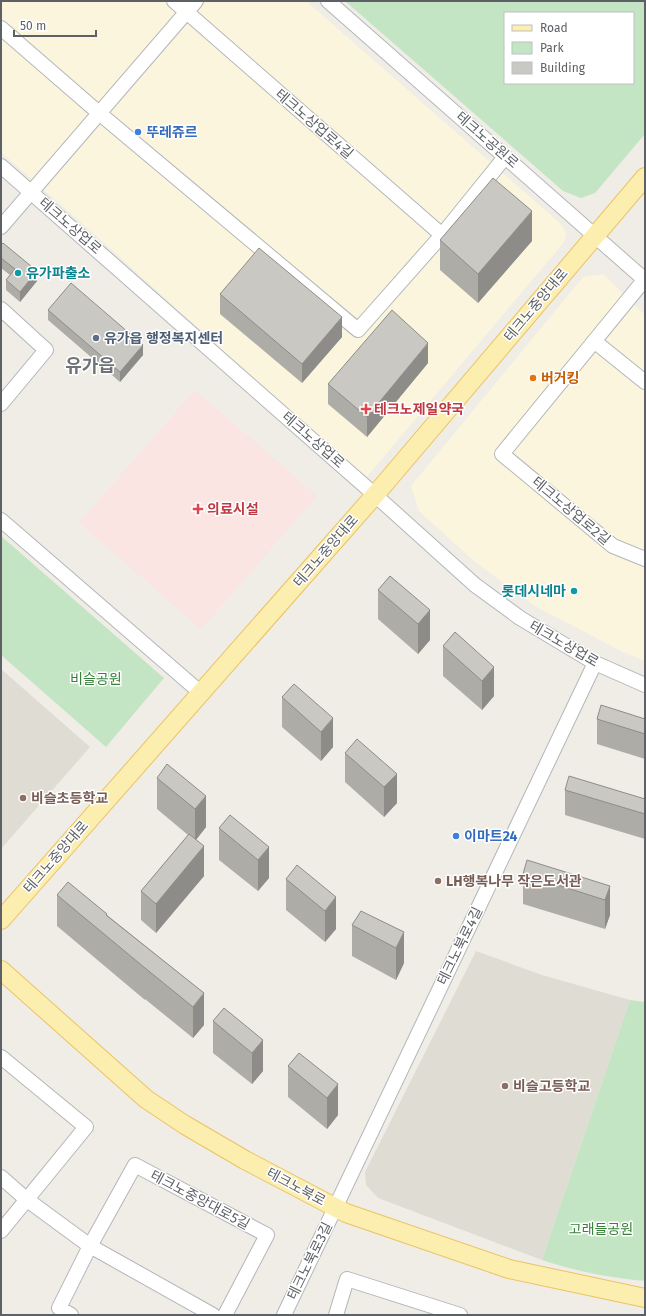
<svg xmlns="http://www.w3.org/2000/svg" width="646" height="1316" font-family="'Fira Sans','Noto Sans KR',sans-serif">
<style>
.commercial{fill:#fcf5dd}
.education{fill:#dfdcd4}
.medical{fill:#fae5e3}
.green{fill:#c4e5c4;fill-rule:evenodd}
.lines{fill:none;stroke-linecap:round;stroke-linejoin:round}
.minor-casing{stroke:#b3b6ba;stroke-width:16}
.major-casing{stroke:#ebc363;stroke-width:20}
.minor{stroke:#fff;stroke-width:14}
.major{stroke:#fbeeaf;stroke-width:18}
.wall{fill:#aeaca7}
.shaded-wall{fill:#8d8c88}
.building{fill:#cac8c2;stroke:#8d8c88}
.shop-dot{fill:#3f7fe0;stroke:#fff;stroke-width:1.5}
.culture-dot{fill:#0f9aa8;stroke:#fff;stroke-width:1.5}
.service-dot{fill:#5c6f8a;stroke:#fff;stroke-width:1.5}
.food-dot{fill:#e8710a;stroke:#fff;stroke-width:1.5}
.health-dot{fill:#e0444e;stroke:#fff;stroke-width:1.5}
.education-dot{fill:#8d6e63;stroke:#fff;stroke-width:1.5}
.labels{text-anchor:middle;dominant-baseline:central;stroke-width:3;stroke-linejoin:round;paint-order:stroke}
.street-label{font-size:14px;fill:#5d6165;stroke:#fff}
.shop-label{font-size:14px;font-weight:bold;fill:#366cbe;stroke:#fff;text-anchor:start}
.culture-label{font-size:14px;font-weight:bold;fill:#0d838f;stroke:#fff;text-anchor:start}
.service-label{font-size:14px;font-weight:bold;fill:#4e5e75;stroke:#fff;text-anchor:start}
.food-label{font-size:14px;font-weight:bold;fill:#c56008;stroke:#fff;text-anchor:start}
.health-label{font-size:14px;font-weight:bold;fill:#be3a42;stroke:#fff;text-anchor:start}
.park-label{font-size:14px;fill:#39813b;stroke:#fff}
.education-label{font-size:14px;font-weight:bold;fill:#785e54;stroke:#fff;text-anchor:start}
.district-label{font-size:18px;font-weight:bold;fill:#6e7377;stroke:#fff}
</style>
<rect width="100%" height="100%" fill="#efede6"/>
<path class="commercial" d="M1 1H306L562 225 566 233 564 242 365 479 102 241 1 152Z
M603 274 645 315V661L623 652 535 606 474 561 419 511 411 486 583 277Z"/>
<path class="education" d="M1 669 90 747 1 849Z
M476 951 542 975 630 1000 542 1260 378 1198 366 1185 365 1172Z"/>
<path class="medical" d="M195 390 317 496 201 629 79 523Z"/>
<path class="green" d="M345 1H645V134L595 193 581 198 563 191ZM505 13H633V83H505Z
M1 536 164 678 106 747 1 655Z
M630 1000 645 1002V1281C610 1278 575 1271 542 1260Z"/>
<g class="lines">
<defs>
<path id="minor" d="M174 1 442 235
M328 1 645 280
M1 28 99 113 358 330 442 235 505 157
M1 166 375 495 475 585 520 618 595 663 645 685
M1 227 196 1
M645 279 502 454 613 546 645 559
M1 309 46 350 1 404
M594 341 645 382
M1 520 201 693
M1 1057 86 1127 1 1231
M1 1177 26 1199 90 1246 213 1315
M71 1315 59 1308 90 1246 135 1165 267 1235 225 1315
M284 1315 595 663
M336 1315 347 1279 460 1315"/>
<path id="major" d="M1 920 375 495 645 177
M1 970 146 1099 185 1125 245 1160 346 1213 509 1269 645 1298"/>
</defs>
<use href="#minor" class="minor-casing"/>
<use href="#major" class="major-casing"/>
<use href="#minor" class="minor"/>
<use href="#major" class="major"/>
</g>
<path class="wall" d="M440 240 532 241 478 303 440 270Z
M1 245 37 281 20 302 6 290V280L10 275 1 268Z
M220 294 342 337 302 383 220 314Z
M48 310 143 355 120 382 48 320Z
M428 363 367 437 328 404V384Z
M390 576 430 640 418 654 378 619V590Z
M455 632 494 696 482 710 443 676V646Z
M294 684 333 747 321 761 282 727V697Z
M597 719H645V759L597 744Z
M357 739 397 803 384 817 345 782V753Z
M157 778 206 796V827L196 840 204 876 156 933 141 920V891L188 835 157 809Z
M565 790 645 799V839L565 815Z
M219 828 269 847V878L258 891 219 860Z
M523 874 610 886V915L605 929 523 904Z
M286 879 336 897V929L325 942 286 910Z
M57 895 107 915 204 993V1025L193 1038 145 999V1000L57 926Z
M352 925 404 932V963L396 980 352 956Z
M224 1008 263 1071 252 1084 213 1053V1021Z
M299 1053 338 1115 327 1129 288 1097V1066Z"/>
<path class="shaded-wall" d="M532 211V241L478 303V274Z
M37 271V281L20 302V292Z
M342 317V337L302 383V364Z
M428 343V363L367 437V417Z
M143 345V355L120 382V372Z
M430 610V640L418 654V624Z
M494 667V696L482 710V681Z
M333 718V747L321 761V732Z
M397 774V803L384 817V787Z
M206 796V827L195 841V809Z
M204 846V876L156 933V904Z
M269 847V878L258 891V860Z
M610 886V915L605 929V900Z
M336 897V929L325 942V911Z
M404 932V963L396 980V948Z
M204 993V1025L193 1038V1007Z
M263 1040V1071L252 1084V1053Z
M338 1084V1115L327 1129V1098Z"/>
<path class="building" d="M493 178 532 211 478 274 440 240Z
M3 243 37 271 20 292 6 280 15 269 1 258V245Z
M259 248 342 317 302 364 220 294Z
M71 283 143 345 120 372 48 310Z
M392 310 428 343 367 417 328 384Z
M390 576 430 610 418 624 378 590Z
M455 632 494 667 482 681 443 646Z
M294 684 333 718 321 732 282 697Z
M601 705 645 719V734L597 719Z
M357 739 397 774 384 787 345 753Z
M167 764 206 796 195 809 157 778Z
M569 776 645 799V814L565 790Z
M230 815 269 847 258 860 219 828Z
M189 834 204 846 156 904 141 891Z
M527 860 610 886 605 900 523 874Z
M297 865 336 897 325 911 286 879Z
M68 882 107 914 106 915 204 993 193 1007 145 968 57 895Z
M361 911 404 932 396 948 352 925Z
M224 1008 263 1040 252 1053 213 1021Z
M299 1053 338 1084 327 1098 288 1066Z"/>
<g class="shop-dot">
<circle cx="138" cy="132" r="4"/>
<circle cx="456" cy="836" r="4"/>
</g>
<g class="culture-dot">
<circle cx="18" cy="273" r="4"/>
<circle cx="574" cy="591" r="4"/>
</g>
<circle class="service-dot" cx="96" cy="338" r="4"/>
<circle class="food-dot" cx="533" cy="378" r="4"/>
<g class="health-dot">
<path d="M364 403h4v4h4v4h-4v4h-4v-4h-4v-4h4z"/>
<path d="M196 503h4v4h4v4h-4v4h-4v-4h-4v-4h4z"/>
</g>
<g class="education-dot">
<circle cx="23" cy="798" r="4"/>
<circle cx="438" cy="881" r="4"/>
<circle cx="505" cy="1086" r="4"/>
</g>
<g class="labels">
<g class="street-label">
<text transform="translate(314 124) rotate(41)">테크노상업로4길</text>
<text transform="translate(487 140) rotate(41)">테크노공원로</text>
<text transform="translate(70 226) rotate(41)">테크노상업로</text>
<text transform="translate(536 305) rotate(-50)">테크노중앙대로</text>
<text transform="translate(313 440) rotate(41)">테크노상업로</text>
<text transform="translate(571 511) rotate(40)">테크노상업로2길</text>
<text transform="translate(326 551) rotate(-49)">테크노중앙대로</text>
<text transform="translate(564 644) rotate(30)">테크노상업로</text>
<text transform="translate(56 857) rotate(-49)">테크노중앙대로</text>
<text transform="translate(460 946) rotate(-64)">테크노북로4길</text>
<text transform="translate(296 1187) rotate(28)">테크노북로</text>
<text transform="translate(200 1200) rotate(28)">테크노중앙대로5길</text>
<text transform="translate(310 1261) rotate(-64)">테크노북로3길</text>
</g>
<g class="shop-label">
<text x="146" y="132">뚜레쥬르</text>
<text x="464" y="836">이마트24</text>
</g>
<g class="culture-label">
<text x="26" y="273">유가파출소</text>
<text x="566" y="591" text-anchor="end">롯데시네마</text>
</g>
<g class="service-label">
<text x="104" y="338">유가읍 행정복지센터</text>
</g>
<g class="food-label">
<text x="541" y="378">버거킹</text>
</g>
<g class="health-label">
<text x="374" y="409">테크노제일약국</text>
<text x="207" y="509">의료시설</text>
</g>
<g class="park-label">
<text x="96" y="679">비슬공원</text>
<text x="601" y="1229">고래들공원</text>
</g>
<g class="education-label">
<text x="31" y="798">비슬초등학교</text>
<text x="446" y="881">LH행복나무 작은도서관</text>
<text x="513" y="1086">비슬고등학교</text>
</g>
<g class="district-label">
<text x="90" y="366">유가읍</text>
</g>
</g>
<rect width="646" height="1316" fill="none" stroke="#5d6165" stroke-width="4"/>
<rect x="504" y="12" width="130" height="72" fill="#ffffff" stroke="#bec0c1"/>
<rect x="512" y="25" width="20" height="6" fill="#fbeeaf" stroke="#bec0c1"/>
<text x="540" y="32" font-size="12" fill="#5d6165">Road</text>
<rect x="512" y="42" width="20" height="12" fill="#c4e5c4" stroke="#bec0c1"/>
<text x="540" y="52" font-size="12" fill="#5d6165">Park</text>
<rect x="512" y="62" width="20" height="12" fill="#cac8c2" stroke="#bec0c1"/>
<text x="540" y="72" font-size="12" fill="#5d6165">Building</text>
<path d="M14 30v6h82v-6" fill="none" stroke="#5d6165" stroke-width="2"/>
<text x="20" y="30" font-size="12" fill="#5d6165" stroke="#ffffff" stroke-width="3" paint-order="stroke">50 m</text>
</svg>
